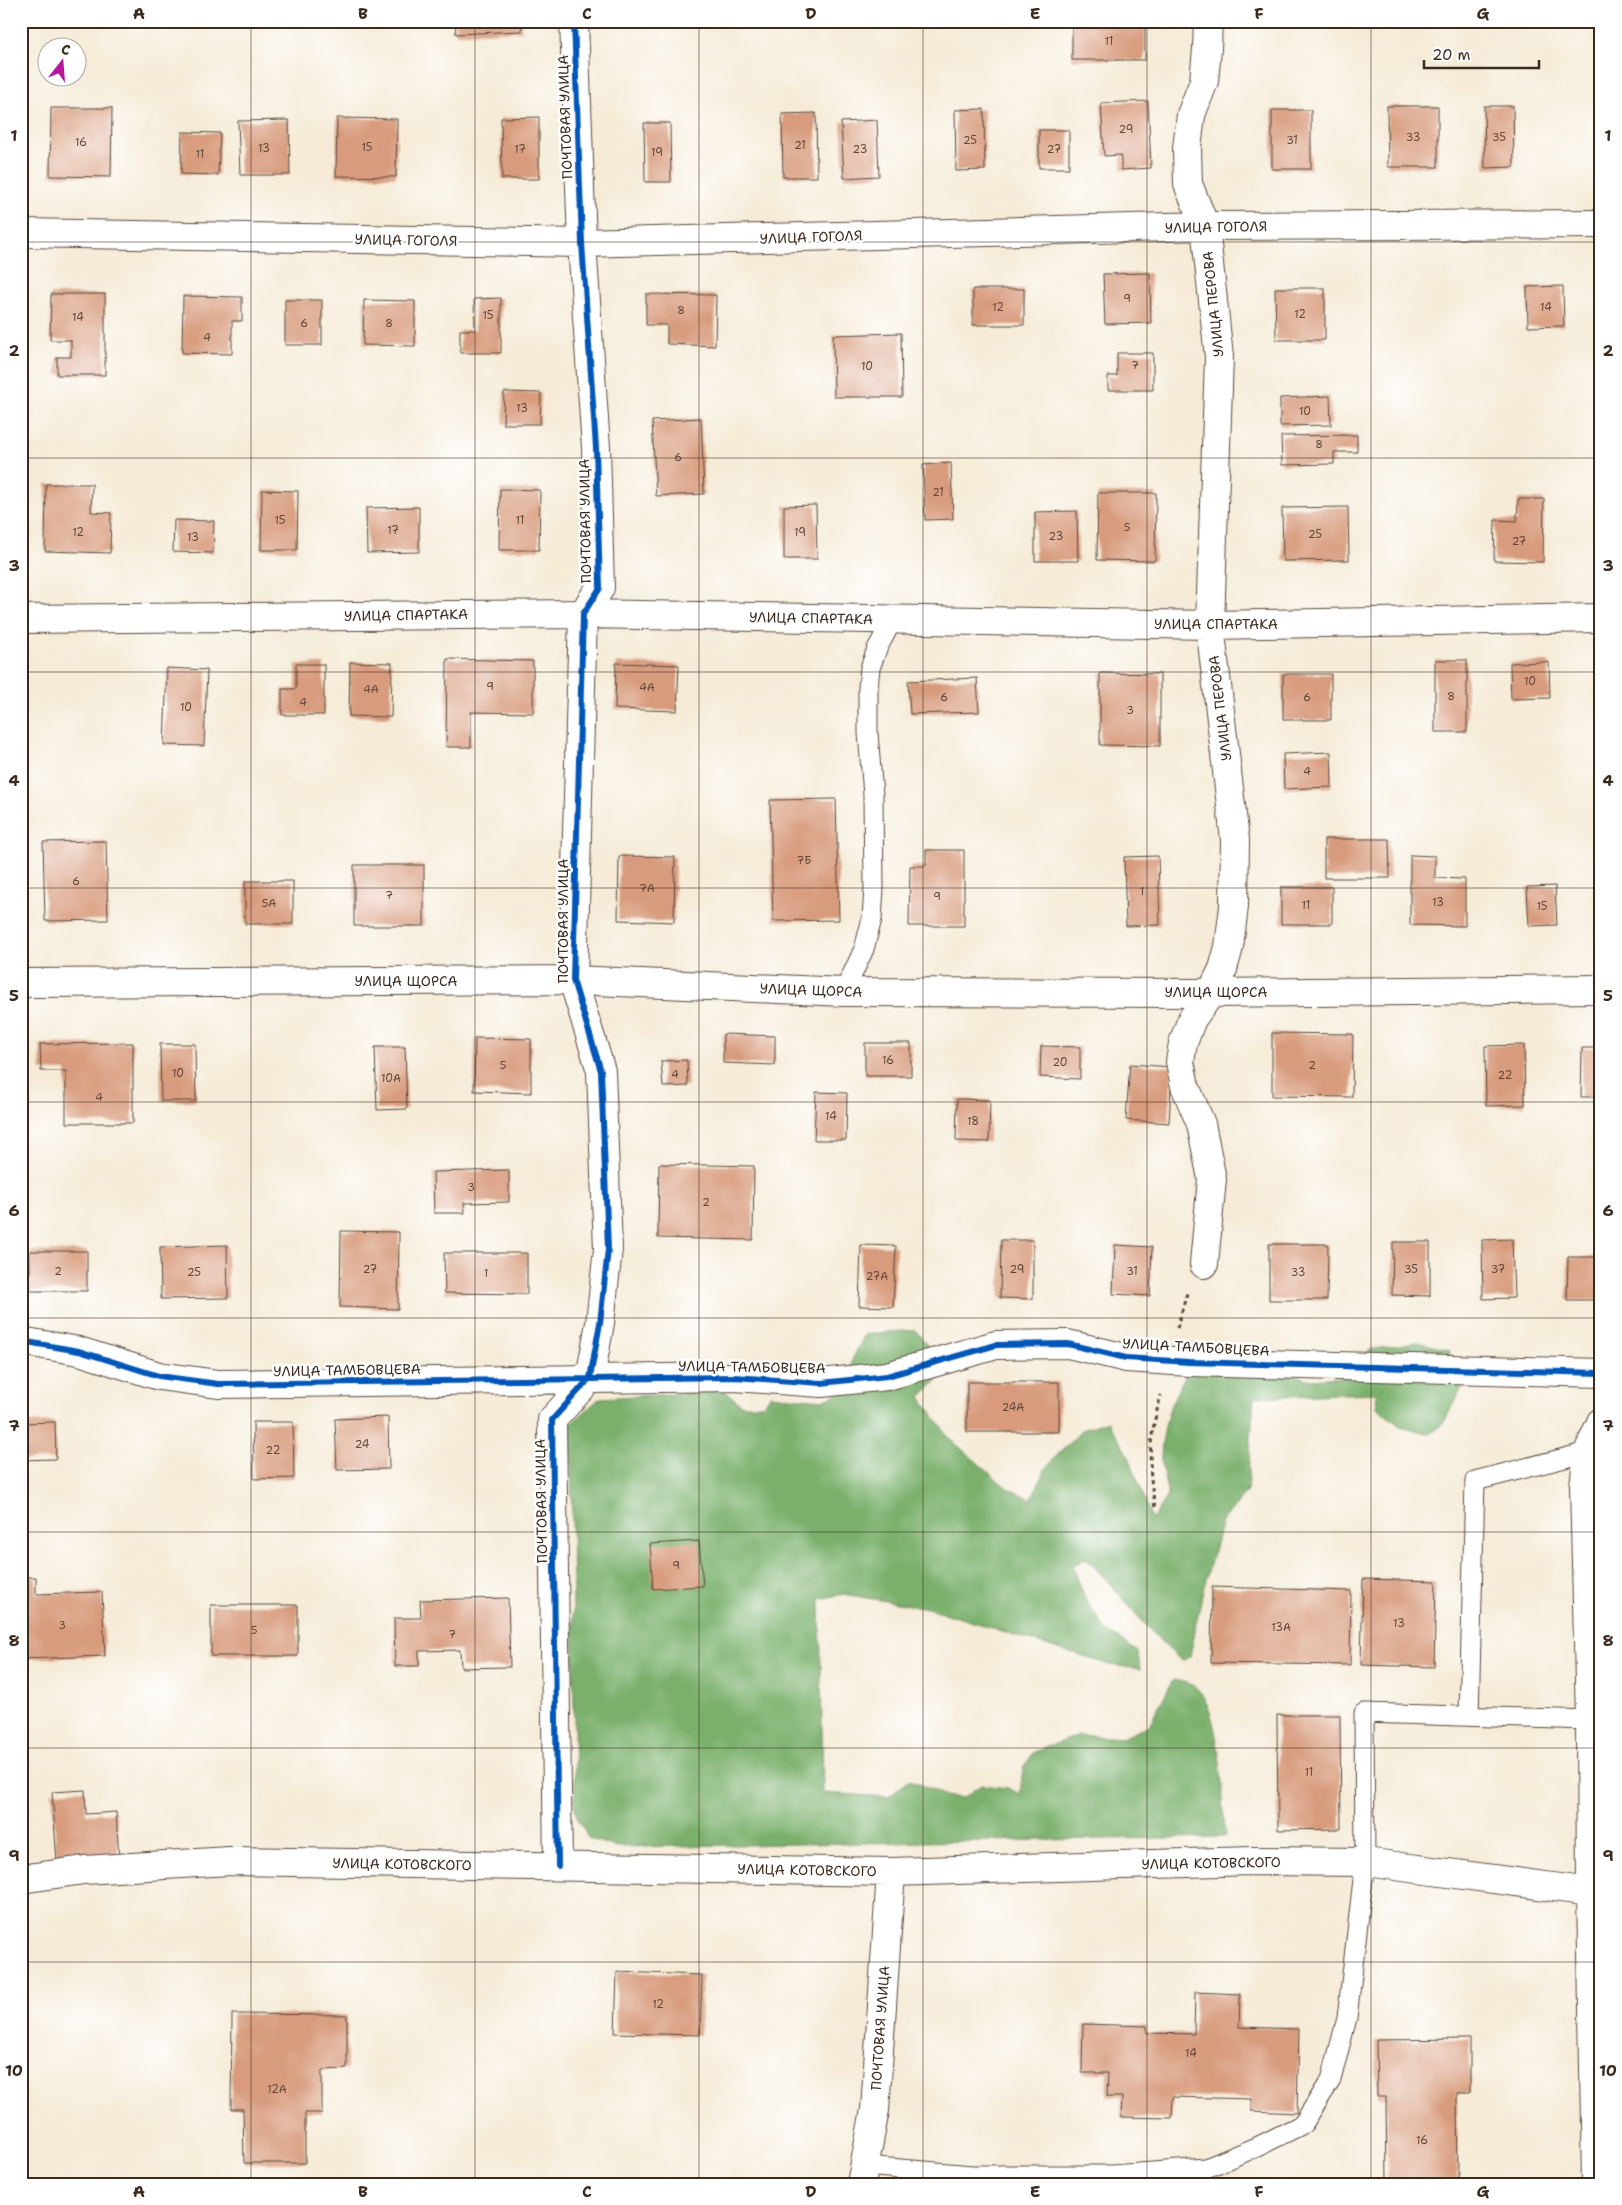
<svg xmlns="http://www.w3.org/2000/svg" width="1622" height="2205" font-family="'Shantell Sans',sans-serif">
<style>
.forest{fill:#7ab06c;stroke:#5a6d45}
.building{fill:#d89b7d}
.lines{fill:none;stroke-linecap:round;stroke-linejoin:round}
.lane-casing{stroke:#57473a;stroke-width:21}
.street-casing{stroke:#57473a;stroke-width:30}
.path{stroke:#57473a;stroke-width:3;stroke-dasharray:4 4;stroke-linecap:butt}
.lane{stroke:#fff;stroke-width:19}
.street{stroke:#fff;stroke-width:28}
.cycleway-casing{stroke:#fff;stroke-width:9}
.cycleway{stroke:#0057b8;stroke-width:6}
.grid{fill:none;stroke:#3b2a1e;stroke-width:1;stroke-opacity:0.55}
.labels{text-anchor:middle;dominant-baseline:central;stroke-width:5;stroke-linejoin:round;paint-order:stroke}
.number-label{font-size:11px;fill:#624636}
.street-label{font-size:14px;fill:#3b2a1e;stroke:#fff}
.neatline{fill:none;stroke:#3b2a1e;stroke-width:2}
.grid-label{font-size:16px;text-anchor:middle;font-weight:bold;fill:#3b2a1e}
</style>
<rect width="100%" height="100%" fill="#fff"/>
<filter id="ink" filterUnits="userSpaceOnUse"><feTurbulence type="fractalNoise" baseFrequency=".02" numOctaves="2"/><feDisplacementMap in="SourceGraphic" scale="10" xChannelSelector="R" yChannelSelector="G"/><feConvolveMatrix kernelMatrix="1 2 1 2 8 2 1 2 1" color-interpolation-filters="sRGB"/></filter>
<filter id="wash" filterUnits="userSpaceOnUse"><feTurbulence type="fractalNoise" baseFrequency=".0096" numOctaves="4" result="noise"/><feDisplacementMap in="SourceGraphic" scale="20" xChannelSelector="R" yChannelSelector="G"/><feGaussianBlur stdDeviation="1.12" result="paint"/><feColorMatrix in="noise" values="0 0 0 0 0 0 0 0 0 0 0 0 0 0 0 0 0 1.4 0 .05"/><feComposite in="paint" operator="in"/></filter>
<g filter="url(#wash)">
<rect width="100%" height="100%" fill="#f5ebd7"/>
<path class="forest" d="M915 1330 947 1370 921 1397 949 1438 1007 1488 1031 1499 1047 1466 1082 1430 1108 1421 1130 1459 1152 1520 1168 1496C1166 1483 1161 1469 1161 1457 1162 1425 1173 1391 1193 1366L1288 1372 1307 1379 1346 1377 1363 1371 1369 1350 1417 1342 1449 1350 1462 1388 1443 1424 1431 1434 1400 1426 1377 1408 1376 1393 1254 1397 1247 1491 1222 1522 1203 1590 1190 1656 1182 1661C1146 1631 1119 1591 1086 1558L1073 1567 1084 1596 1105 1630 1138 1652 1140 1669 1110 1665 928 1608 843 1594 820 1599 823 1793 888 1797 910 1780 946 1796 963 1798 981 1785 1008 1788 1020 1794 1023 1768 1034 1752 1079 1735 1123 1738 1149 1725 1173 1680C1179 1681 1187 1682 1192 1685 1222 1700 1223 1806 1225 1837L614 1847 588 1838 575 1812 571 1424 600 1398 725 1391 742 1405H763L770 1395 823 1400 845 1390 853 1358 865 1334Z"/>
<g id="blocks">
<path class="building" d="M455 21H521L522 31 456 34Z
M1072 21H1145V60H1072Z
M1148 101 1151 168 1121 170V155L1104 156 1101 103Z
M1387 106H1438V167H1388Z
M1484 106H1513L1514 167 1485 168Z
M51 108H112L111 177 50 176Z
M984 109 985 170 956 171 955 110Z
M1272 110H1311V169H1272Z
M816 113 817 177H783L782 114Z
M539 117V179H502L501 118Z
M337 118 397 119 396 177 336 176Z
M289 120 290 175H240L238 121Z
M877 120 879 176 844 178 841 122Z
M644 123H670L671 182H645Z
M1039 130H1069V168H1039Z
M182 132 220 133 218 175 181 174Z
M1150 273 1151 323 1105 324 1103 274Z
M1563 286 1564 326 1528 327 1527 287Z
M1275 288H1325V340H1276Z
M973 289H1024V325H973Z
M51 294H105V375H57V357H71V340H50Z
M646 294 716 295 715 346 667 344V325H646Z
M183 296 242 297V321H232V354L182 353Z
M501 298V353H460V330H475L474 299Z
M285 300H322V345H285Z
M364 300 415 301V346L363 345Z
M901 333 902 397H834L833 335Z
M1117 353H1153V390H1108V376H1117Z
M504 392 541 393 540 424H503Z
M1330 396 1331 425 1280 426V398Z
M701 418 704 494 656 496 652 421Z
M1357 435V452H1334V464L1282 465 1281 436Z
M951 463 953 519 925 520 923 465Z
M46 484H92L91 512 111 513 110 553 45 551Z
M500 489 540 490 539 550H499Z
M262 490 298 491 297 550H261Z
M1098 493H1156L1155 561 1097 560Z
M1518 499H1544L1543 562 1494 561 1495 520 1517 521Z
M816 505 817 559H784V506Z
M419 507V552L367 553 366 508Z
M1348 507 1349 560 1283 561 1282 508Z
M1077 511 1078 561H1035V512Z
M174 520 214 521 213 553 173 552Z
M447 659 533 661V713L471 712V747H446Z
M1435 660H1467V732H1435Z
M350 662 392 663 391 717 349 716Z
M1549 662 1550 698 1511 699 1510 663Z
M616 663 679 665 677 711 615 709Z
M296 664H324V715H282V689H296Z
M167 668 207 670 204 746 164 745Z
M1100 673 1160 674V746L1100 745Z
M1283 674H1331V720H1283Z
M977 678 979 712 910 714 908 681Z
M1331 752 1332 787 1284 789 1283 754Z
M836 799 839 920 773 921 770 800Z
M1324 839H1389L1390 878H1324Z
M106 841 108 920 45 921 43 842Z
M926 850H964V926H909L910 866H926Z
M1410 855 1435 856V878L1465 879V926L1410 925Z
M619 856 675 857 674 922 618 920Z
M1158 856 1160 925 1126 926 1124 857Z
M354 865H424V926H354Z
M245 881H293V924H245Z
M1555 886 1557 925 1529 926 1527 887Z
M1281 887H1332V924H1281Z
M1272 1033 1353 1034 1352 1097 1272 1096Z
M723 1034 775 1036V1065L723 1063Z
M475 1038 531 1039V1093L474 1091Z
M133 1043V1123H66V1071H41L40 1044Z
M865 1043H911V1076H865Z
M160 1044H195L196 1101H161Z
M1524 1045 1525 1105 1486 1106 1485 1046Z
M1041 1046 1080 1047V1079L1040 1077Z
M375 1047H405L407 1109 377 1110Z
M1582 1048H1601V1097H1581Z
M687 1060 688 1086 663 1087 661 1061Z
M1130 1064 1172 1067 1169 1123 1126 1120Z
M816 1092 847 1093 846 1140H814Z
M957 1099 990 1100 989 1142 956 1141Z
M659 1164 754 1166 753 1240 658 1238Z
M509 1170V1202L464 1203 465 1213H434L433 1172Z
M341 1231 399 1232 398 1309 340 1307Z
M1512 1239 1514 1298 1483 1299 1482 1240Z
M1001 1240H1033V1299L1000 1298Z
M1393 1242H1430V1296L1392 1295Z
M1269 1244H1328L1327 1300H1269Z
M227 1245 228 1298 161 1299 160 1247Z
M861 1245 896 1246 893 1307 859 1306Z
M1115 1245 1152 1247 1150 1296 1113 1294Z
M30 1251H87V1291H30Z
M444 1253H527V1294L445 1293Z
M1568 1257H1601V1300H1567Z
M967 1382H1059V1432H967Z
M388 1417 389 1469 337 1470 335 1419Z
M55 1422 56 1459 21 1460V1423Z
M253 1422H293L294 1478 254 1479Z
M699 1541 703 1586 653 1589 650 1544Z
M21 1577H36V1594L102 1592 105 1656 21 1659Z
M1363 1579 1436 1581 1434 1667 1361 1665Z
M1212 1587 1351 1591 1350 1665 1211 1663Z
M508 1598 510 1667 461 1668 460 1650 419 1651V1666H395L394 1618H421L420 1600Z
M211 1605H298V1656H211Z
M1277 1715H1340L1341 1829 1278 1830Z
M85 1790 86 1814 116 1812 119 1858 57 1862 52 1792Z
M617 1972 702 1975 700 2035 615 2033Z
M1195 1992 1240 1994 1239 2027 1299 2029 1297 2113 1251 2111V2099L1173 2097 1172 2118 1121 2117 1122 2097H1107L1108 2073H1082L1083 2024 1147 2026V2033L1194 2034Z
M232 2014 347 2015V2069L322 2070V2113H305V2163H244L243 2109H231Z
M1470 2039V2093H1457L1458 2184H1387L1386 2097H1377L1376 2040Z"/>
</g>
</g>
<g filter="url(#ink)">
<use href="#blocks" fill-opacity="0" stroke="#57473a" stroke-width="1"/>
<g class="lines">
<defs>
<path id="lane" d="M844 992 864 949 872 919 874 888 873 795 868 733V688L870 668 877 649 893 619
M1469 1716 1475 1481 1588 1452
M865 2166 972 2175H1112L1206 2168 1257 2147 1303 2124 1331 2080 1347 2018 1365 1862 1364 1713 1590 1720"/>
<path id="street" d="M21 233 582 243 1205 226 1601 224
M21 619 583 614 1210 625 1601 618
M21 983 573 980 844 992 1211 993 1601 989
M1204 1264 1212 1179 1201 1124 1185 1086 1180 1062 1183 1043 1192 1019 1211 993 1223 969 1229 947 1234 906 1235 840 1210 625 1219 357 1205 226 1188 184 1187 148 1191 115 1204 81 1207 49 1208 21
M21 1341 79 1351 159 1376 218 1384 734 1377 821 1383 887 1376 996 1345 1068 1344 1126 1358 1189 1362 1601 1373
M558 1866 552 1420 590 1378 600 1323 608 1249 601 1071 573 980 583 614 600 588 596 448 582 243 574 21
M21 1879 84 1870 229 1861 891 1872 1252 1861 1365 1862 1591 1892
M861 2184 875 2110 891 1872
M1596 2184 1591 1892 1590 1720 1584 1486 1588 1452 1601 1422"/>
</defs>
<use href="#lane" class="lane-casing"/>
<use href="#street" class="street-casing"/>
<path class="path" d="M1177 1328 1187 1293
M1155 1507C1147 1462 1149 1439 1161 1395"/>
<use href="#lane" class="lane"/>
<use href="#street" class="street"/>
<defs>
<path id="cycleway" d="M21 1341 79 1351 159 1376 218 1384 734 1377 821 1383 887 1376 996 1345 1068 1344 1126 1358 1189 1362 1601 1373
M558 1866 552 1420 590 1378 600 1323 608 1249 601 1071 573 980 583 614 600 588 596 448 582 243 574 21"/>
</defs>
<use href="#cycleway" class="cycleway-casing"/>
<use href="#cycleway" class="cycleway"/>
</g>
</g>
<path class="grid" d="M251 21V2184M475 21V2184M699 21V2184M923 21V2184M1147 21V2184M1371 21V2184M21 242H1601M21 458H1601M21 672H1601M21 888H1601M21 1102H1601M21 1318H1601M21 1532H1601M21 1748H1601M21 1962H1601"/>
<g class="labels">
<g class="number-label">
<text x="1109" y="41">11</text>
<text x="1126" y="129">29</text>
<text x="1413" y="137">33</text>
<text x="1499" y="137">35</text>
<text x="970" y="140">25</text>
<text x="1292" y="140">31</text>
<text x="81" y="142">16</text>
<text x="800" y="145">21</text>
<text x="367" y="147">15</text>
<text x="264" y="148">13</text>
<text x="520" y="149">17</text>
<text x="860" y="149">23</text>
<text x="1054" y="149">27</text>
<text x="657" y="152">19</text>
<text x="200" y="154">11</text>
<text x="1127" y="298">9</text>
<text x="998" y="307">12</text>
<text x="1546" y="307">14</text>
<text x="681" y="310">8</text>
<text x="1300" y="314">12</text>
<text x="488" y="315">15</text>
<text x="78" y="317">14</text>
<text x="304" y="323">6</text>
<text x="389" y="323">8</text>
<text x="207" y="337">4</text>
<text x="1135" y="365">7</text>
<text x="867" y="366">10</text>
<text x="522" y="408">13</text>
<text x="1305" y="411">10</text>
<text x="1319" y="444">8</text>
<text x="678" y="457">6</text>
<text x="938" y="492">21</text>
<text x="280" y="520">15</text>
<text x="520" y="520">11</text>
<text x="1127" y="527">5</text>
<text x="393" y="530">17</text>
<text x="78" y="532">12</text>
<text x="800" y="532">19</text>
<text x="1315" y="534">25</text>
<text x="1056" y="536">23</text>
<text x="193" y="537">13</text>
<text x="1519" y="541">27</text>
<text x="1530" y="681">10</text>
<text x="490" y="686">9</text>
<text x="647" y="687">4А</text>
<text x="371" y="689">4А</text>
<text x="1451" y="696">8</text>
<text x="944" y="697">6</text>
<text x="1307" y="697">6</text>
<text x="303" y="702">4</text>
<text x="186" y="707">10</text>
<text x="1130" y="710">3</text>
<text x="1307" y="771">4</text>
<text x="804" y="860">7Б</text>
<text x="76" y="881">6</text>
<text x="647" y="888">7А</text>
<text x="1142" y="891">1</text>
<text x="389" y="895">7</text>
<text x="937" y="896">9</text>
<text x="1438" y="902">13</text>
<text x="269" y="903">5А</text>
<text x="1306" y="905">11</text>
<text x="1542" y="906">15</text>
<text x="888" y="1060">16</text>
<text x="1060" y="1062">20</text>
<text x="503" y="1065">5</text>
<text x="1312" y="1065">2</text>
<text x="178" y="1073">10</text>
<text x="675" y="1074">4</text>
<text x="1505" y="1075">22</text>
<text x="391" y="1078">10А</text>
<text x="99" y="1097">4</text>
<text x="831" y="1116">14</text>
<text x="973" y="1121">18</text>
<text x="471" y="1187">3</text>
<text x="706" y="1202">2</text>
<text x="370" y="1269">27</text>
<text x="1017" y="1269">29</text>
<text x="1411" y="1269">35</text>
<text x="1498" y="1269">37</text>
<text x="58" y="1271">2</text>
<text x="1132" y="1271">31</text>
<text x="194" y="1272">25</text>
<text x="1298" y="1272">33</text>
<text x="486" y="1273">1</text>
<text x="877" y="1276">27А</text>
<text x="1013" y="1407">24А</text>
<text x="362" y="1444">24</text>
<text x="273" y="1450">22</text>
<text x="676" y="1565">9</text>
<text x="1399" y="1623">13</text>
<text x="62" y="1625">3</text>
<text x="1281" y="1627">13А</text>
<text x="254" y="1630">5</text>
<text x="452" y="1634">7</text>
<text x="1309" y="1772">11</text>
<text x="658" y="2004">12</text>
<text x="1191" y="2053">14</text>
<text x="277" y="2089">12А</text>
<text x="1422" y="2140">16</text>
</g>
<g class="street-label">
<text transform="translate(565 117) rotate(-92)">ПОЧТОВАЯ УЛИЦА</text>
<text transform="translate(1216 227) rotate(-1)">УЛИЦА ГОГОЛЯ</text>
<text transform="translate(811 237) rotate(-2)">УЛИЦА ГОГОЛЯ</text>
<text transform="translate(406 240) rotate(1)">УЛИЦА ГОГОЛЯ</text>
<text transform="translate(1213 304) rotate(-96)">УЛИЦА ПЕРОВА</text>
<text transform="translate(585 521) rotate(-91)">ПОЧТОВАЯ УЛИЦА</text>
<text transform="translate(406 615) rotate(-1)">УЛИЦА СПАРТАКА</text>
<text transform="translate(811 618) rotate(1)">УЛИЦА СПАРТАКА</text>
<text x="1216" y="624">УЛИЦА СПАРТАКА</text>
<text transform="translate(1220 708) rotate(-97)">УЛИЦА ПЕРОВА</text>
<text transform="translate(563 921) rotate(-90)">ПОЧТОВАЯ УЛИЦА</text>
<text x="406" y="981">УЛИЦА ЩОРСА</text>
<text transform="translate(811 990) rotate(2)">УЛИЦА ЩОРСА</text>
<text x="1216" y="992">УЛИЦА ЩОРСА</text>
<text transform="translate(1196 1347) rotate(3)">УЛИЦА ТАМБОВЦЕВА</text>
<text transform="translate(752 1367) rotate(1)">УЛИЦА ТАМБОВЦЕВА</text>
<text transform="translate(347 1370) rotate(-1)">УЛИЦА ТАМБОВЦЕВА</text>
<text transform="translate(541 1501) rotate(-91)">ПОЧТОВАЯ УЛИЦА</text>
<text transform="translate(1211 1863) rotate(-1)">УЛИЦА КОТОВСКОГО</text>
<text transform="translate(402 1864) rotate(1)">УЛИЦА КОТОВСКОГО</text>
<text transform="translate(807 1870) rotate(1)">УЛИЦА КОТОВСКОГО</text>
<text transform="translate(880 2028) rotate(-86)">ПОЧТОВАЯ УЛИЦА</text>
</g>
</g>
<rect width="1622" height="2205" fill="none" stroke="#fff" stroke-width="55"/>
<g transform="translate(62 62) rotate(17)"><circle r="24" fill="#ffffff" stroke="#b1aaa5"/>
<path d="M0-4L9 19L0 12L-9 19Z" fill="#b5179e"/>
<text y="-8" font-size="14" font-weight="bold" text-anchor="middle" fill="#3b2a1e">С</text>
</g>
<path d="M1424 60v8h115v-8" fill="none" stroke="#3b2a1e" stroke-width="2.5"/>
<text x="1432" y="60" font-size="15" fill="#3b2a1e" stroke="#ffffff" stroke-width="4" paint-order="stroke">20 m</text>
<rect x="28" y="28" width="1566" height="2150" class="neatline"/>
<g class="grid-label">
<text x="139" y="19">A</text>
<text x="363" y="19">B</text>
<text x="587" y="19">C</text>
<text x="811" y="19">D</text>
<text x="1035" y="19">E</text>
<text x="1259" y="19">F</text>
<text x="1483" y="19">G</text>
<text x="14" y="141">1</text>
<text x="1608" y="141">1</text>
<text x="14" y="356">2</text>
<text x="1608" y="356">2</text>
<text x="14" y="571">3</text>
<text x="1608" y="571">3</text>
<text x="14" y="786">4</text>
<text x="1608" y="786">4</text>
<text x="14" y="1001">5</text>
<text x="1608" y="1001">5</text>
<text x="14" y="1216">6</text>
<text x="1608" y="1216">6</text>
<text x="14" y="1431">7</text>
<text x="1608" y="1431">7</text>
<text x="14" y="1646">8</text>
<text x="1608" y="1646">8</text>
<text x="14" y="1861">9</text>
<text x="1608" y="1861">9</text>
<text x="14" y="2076">10</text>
<text x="1608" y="2076">10</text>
<text x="139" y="2197">A</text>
<text x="363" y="2197">B</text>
<text x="587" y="2197">C</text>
<text x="811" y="2197">D</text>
<text x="1035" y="2197">E</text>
<text x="1259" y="2197">F</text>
<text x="1483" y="2197">G</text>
</g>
</svg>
